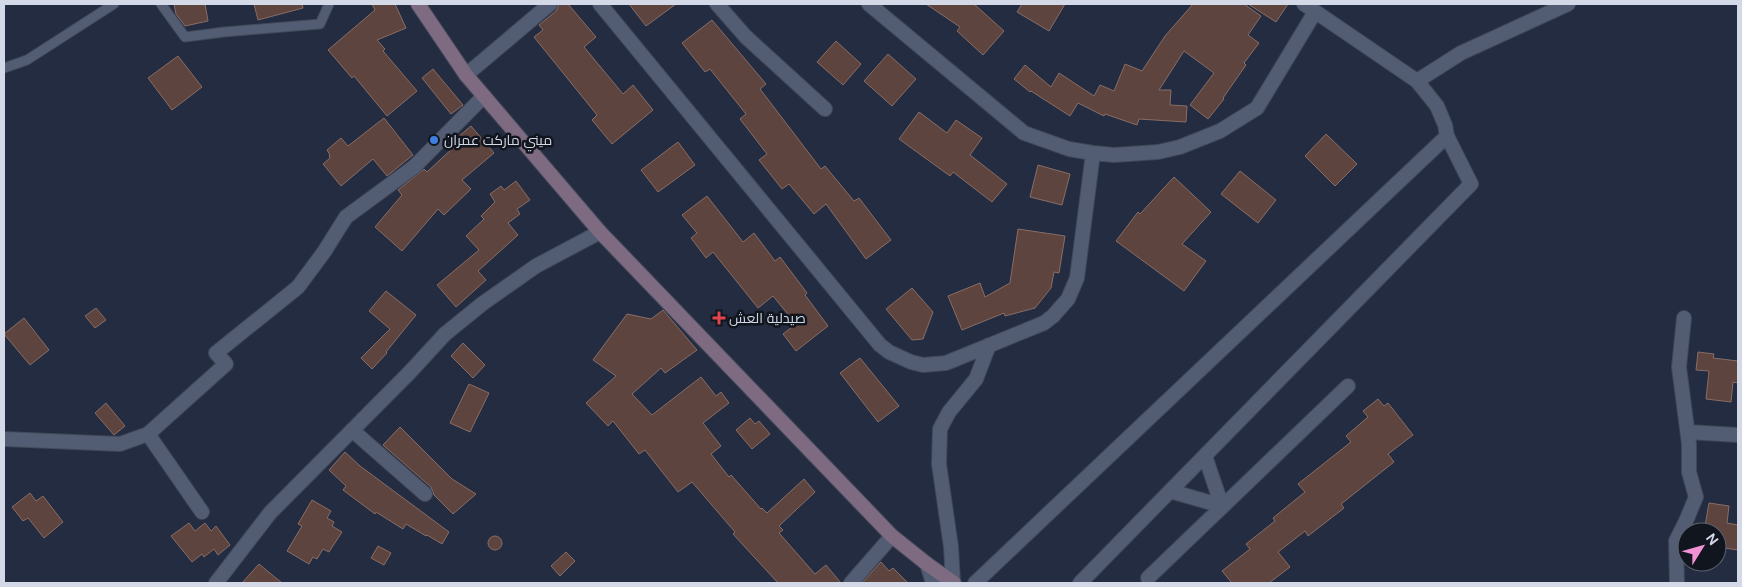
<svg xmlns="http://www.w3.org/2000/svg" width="1742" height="587" font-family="'DM Sans',Cairo,sans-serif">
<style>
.building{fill:#5e443e;stroke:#896d66}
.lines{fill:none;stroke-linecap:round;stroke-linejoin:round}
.service-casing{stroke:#404758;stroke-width:11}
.minor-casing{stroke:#404758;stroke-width:16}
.secondary-casing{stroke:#404758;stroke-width:16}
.service{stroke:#525d73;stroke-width:9}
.minor{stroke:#525d73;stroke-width:14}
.secondary{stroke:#7e6a81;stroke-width:14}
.shop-dot{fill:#3f7fe0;stroke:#11151e;stroke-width:2}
.health-dot{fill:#e0444e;stroke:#11151e;stroke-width:2}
.labels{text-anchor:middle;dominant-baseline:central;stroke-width:5;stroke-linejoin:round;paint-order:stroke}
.poi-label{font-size:14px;fill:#d3d9e7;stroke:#11151e;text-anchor:start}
</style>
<rect width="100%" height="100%" fill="#232c40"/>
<path class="building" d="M174 4H205L208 21 185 26 176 14Z
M254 4H302L303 8 258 20Z
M372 4H395L406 28 377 40 385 49 383 51 417 91 387 116 354 76 352 78 328 50 375 10Z
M559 4H568L596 37 584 47 623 94 633 85 653 110 612 144 592 120 597 115 534 37 543 30 539 25 556 11Z
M629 4H676L646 26Z
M926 4H974L1004 31 983 55 957 31 960 27Z
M1022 4H1065L1049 31 1017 12Z
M1193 4H1244L1261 16 1248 35 1259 43 1244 63 1246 65 1223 98 1224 99 1208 119 1190 105 1214 73 1184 51 1159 90H1171L1170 105 1187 106 1186 122 1139 119 1137 125 1105 114 1104 116 1078 103 1070 116 1031 91 1030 92 1014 79 1025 65 1051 87 1059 73 1094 96 1100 85 1114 91 1125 64 1142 71 1165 36Z
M1248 4H1288L1276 22Z
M712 20 766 84 760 89 821 169 825 166 854 201 859 198 891 240 866 259 826 204 814 214 789 184 782 189 759 160 767 154 740 119 746 114 710 69 705 72 682 43Z
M836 41 861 64 843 85 817 62Z
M888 54 916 79 892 106 864 81Z
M178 56 202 87 172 110 148 78Z
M433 69 463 105 451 114 422 78Z
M919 112 947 133 956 120 982 138 970 155 1007 184 992 202 953 172 950 176 899 139Z
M384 118 413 155 387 176 373 159 341 186 323 164 330 158 329 156 330 155 327 150 341 138 348 146Z
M471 126 494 153 462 180 471 189 444 215 438 209 402 251 375 227 402 195 398 190 424 169 427 172 455 146 452 142Z
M1326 134 1357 164 1335 186 1305 156Z
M678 142 695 165 658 192 641 170Z
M1038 165 1070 174 1062 205 1030 197Z
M1240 171 1276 200 1258 223 1221 194Z
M1174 177 1211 212 1182 244 1206 261 1184 291 1116 241 1138 212 1140 214Z
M516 181 530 200 517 209 520 214 508 223 518 235 478 271 486 280 456 307 437 285 479 250 466 236 484 219 481 216 495 202 490 194 501 186 504 190Z
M707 196 743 242 754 233 775 261 780 257 807 293 805 295 828 326 796 351 783 334 796 324 773 296 758 308 713 252 706 258 691 238 697 233 682 215Z
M1018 229 1065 236 1059 273 1054 272 1051 288 1035 308 1005 316 1004 313 962 330 948 296 980 283 985 297 1010 283Z
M912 288 933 312 923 339 912 340 886 309Z
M386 291 416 315 386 352 387 353 372 369 361 358 390 329 369 311Z
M96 308 106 320 95 328 85 316Z
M663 310 697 350 665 373 661 368 632 394 652 415 701 377 716 396 721 392 729 403 703 423 721 446 711 454 729 477 731 475 761 509 762 508 767 513 804 479 815 492 779 526 783 530 779 533 815 574 826 565 841 583H778L733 534 735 532 692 482 678 492 645 450 639 454 613 421 608 426 586 403 616 376 593 360 627 314 651 319Z
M24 318 49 350 30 365 4 334Z
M463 343 485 365 473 378 451 356Z
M1698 352 1714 354 1713 358 1738 361V383L1733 382 1731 402 1706 399 1709 371 1696 370Z
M860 358 899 406 878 422 840 373Z
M469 384 489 393 470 432 450 423Z
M1378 399 1384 406 1388 403 1413 435 1388 454 1394 462 1341 504 1344 508 1308 536 1305 531 1278 552 1290 567 1269 583H1232L1222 571 1250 549 1246 544 1275 521 1273 518 1305 492 1298 484 1351 442 1346 436 1368 417 1363 411Z
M106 403 125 426 114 435 95 413Z
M750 418 755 424 759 421 770 434 752 449 736 430Z
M400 427 452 479 476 494 453 514 434 495 431 487 383 445Z
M345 452 360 466 449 532 442 544 427 535 426 536 406 524 403 529 376 512 375 514 343 490 346 486 329 470Z
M30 493 36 501 43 496 63 522 44 538 28 518 23 521 12 507Z
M312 500 331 511 327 518 334 522 332 526 342 532 329 552 323 549 317 559 313 557 309 564 287 551 302 526 298 524Z
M1709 503 1729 506 1727 523 1738 525V550L1717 547V532H1704Z
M189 523 195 531 205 523 211 531 216 526 230 545 218 555 214 549 204 557 202 554 192 562 171 536Z
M488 543a7 7 0 1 1 14 0a7 7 0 1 1-14 0Z
M378 546 391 553 384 565 371 558Z
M566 552 575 561 560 576 551 566Z
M881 562 889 571 893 568 908 583H862Z
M259 564 282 583H242Z"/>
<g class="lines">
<defs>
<path id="service" d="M161 4 185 37 224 32 320 24 329 4
M4 68 27 60 114 4"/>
<path id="minor" d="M600 4 880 345 889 352 911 362 923 365 946 363 1044 323 1053 316 1068 299 1077 278 1093 153
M717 4 746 37 825 109
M869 4 1024 133 1069 149 1093 153 1114 155 1158 152 1180 147 1220 131 1257 108 1315 12
M466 75 550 4
M1417 81 1461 53 1568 4
M352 430 425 494
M1688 432 1738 435
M148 434 202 512
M4 439 120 444 148 434 226 364 216 353 298 287 324 252 346 217 414 167 484 96
M1170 491 1222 506 1205 456
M927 564 933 583
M1148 578 1348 386
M953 582 951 547 939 464 940 429 949 412 976 379 989 345
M216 583 270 513 410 372 445 334 482 304 536 266 600 232
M851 583 892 536
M975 583 1447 136
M1080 583 1471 184 1447 136 1445 125 1437 106 1417 81 1304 4
M1677 583 1676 541 1686 521 1696 497 1689 472V444L1679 367 1684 318"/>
<path id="secondary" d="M418 4 466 75 600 232 892 536 927 564 954 583"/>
</defs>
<use href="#service" class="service-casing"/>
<use href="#minor" class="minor-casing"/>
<use href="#secondary" class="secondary-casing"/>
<use href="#service" class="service"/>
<use href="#minor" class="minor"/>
<use href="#secondary" class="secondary"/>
</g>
<circle class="shop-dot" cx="434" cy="140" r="5"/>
<path class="health-dot" d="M716.5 310.5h5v5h5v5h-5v5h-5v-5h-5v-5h5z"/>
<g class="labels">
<g class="poi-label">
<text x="444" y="140">ميني ماركت عمران</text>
<text x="729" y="318">صيدلية العش</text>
</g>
</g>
<rect width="1742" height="587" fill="none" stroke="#d3d9e7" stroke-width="10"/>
<g transform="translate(1702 547) rotate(53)"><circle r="24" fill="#11151e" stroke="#5f636e"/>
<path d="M0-4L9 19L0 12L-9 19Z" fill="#f391d5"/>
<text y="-8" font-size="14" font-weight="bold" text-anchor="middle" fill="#d3d9e7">N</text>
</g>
</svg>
